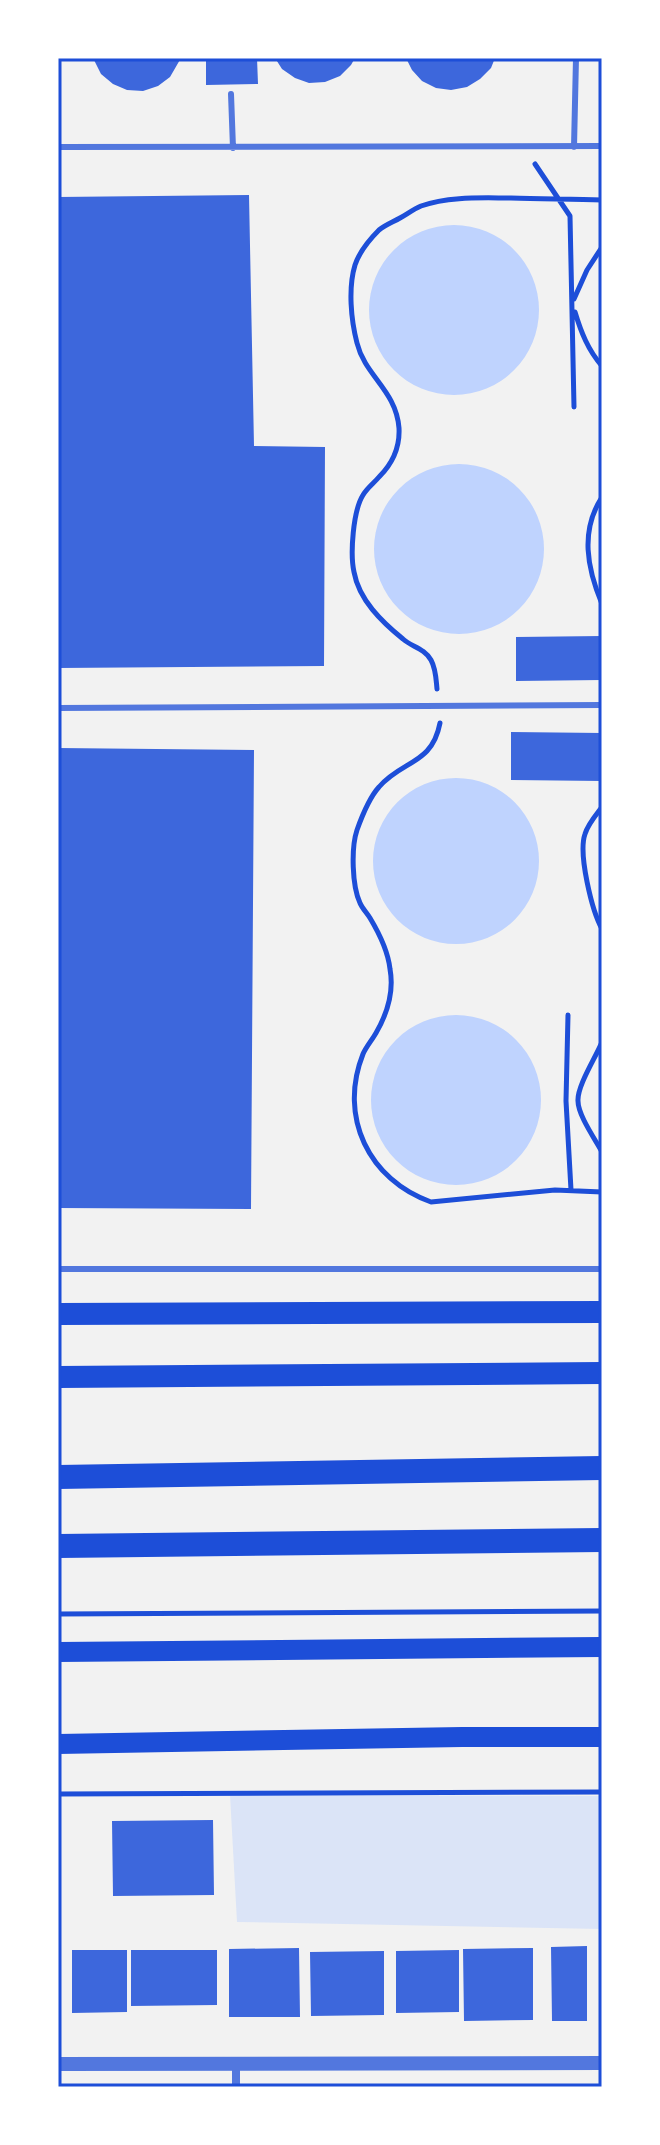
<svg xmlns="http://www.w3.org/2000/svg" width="660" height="2145" font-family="'Work Sans',sans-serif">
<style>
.green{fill:#dbe4f7}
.water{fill:#bfd3fe}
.building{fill:#3d67dc}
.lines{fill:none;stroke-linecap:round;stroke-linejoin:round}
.path{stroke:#1d4ed8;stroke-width:5}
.service{stroke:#5277de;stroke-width:6}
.minor{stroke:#5277de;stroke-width:8}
.tertiary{stroke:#5277de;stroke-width:14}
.primary{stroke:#1d4ed8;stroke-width:20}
.trunk{stroke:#1d4ed8;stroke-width:22}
.motorway{stroke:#1d4ed8;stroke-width:24}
.neatline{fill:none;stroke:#1d4ed8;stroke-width:3}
</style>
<rect width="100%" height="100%" fill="#f2f2f2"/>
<path class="green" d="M230 1795 602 1796V1929L237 1922Z"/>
<path class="water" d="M369 310a85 85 0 1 1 170 0a85 85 0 1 1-170 0Z
M374 549a85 85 0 1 1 170 0a85 85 0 1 1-170 0Z
M373 861a83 83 0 1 1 166 0a83 83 0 1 1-166 0Z
M371 1100a85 85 0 1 1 170 0a85 85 0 1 1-170 0Z"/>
<path class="building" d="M93 58H181L170 77 158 86 143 91 127 90 113 84 101 74Z
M206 58H257L258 84 206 85Z
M275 58H355L351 65 340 76 325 82 309 83 295 78 282 69Z
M406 58H495L491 68 480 79 467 87 451 90 436 88 422 81 412 70Z
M249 195 254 446 325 447 324 666 58 668V197Z
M602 636V680L516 681V637Z
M511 732 602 733V781L511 780Z
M58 748 254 750 251 1209 58 1208Z
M213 1820 214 1895 113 1896 112 1821Z
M587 1946V2021H552L551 1947Z
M299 1948 300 2017H229V1949Z
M533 1948V2020L464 2021 463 1949Z
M72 1950H127V2012L72 2013Z
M131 1950H217V2005L131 2006Z
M459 1950V2012L396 2013V1951Z
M384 1951V2015L311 2016 310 1952Z"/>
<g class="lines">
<path class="path" d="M535 164 570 216 574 407
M574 299 587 270 602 247
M575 312C581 332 588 350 602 366
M602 497C580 531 587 568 602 604
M437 689C436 679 436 669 431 660 424 648 412 647 403 639 382 622 359 600 354 572 350 554 353 511 363 495 367 488 374 483 379 477 392 464 400 447 399 428 396 390 365 376 357 343 351 320 348 288 355 265 359 253 370 239 379 230 385 225 393 222 400 218 407 214 414 209 421 206 449 196 482 198 511 198 542 199 572 199 602 200
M440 723C432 765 402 760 379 787 369 798 362 816 357 830 351 848 352 886 360 903 362 908 367 913 370 918 379 933 388 951 390 969 394 991 387 1014 376 1033 372 1040 366 1047 363 1054 338 1117 369 1180 431 1202L555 1190 602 1192
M602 807C596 815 588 824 585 834 578 854 592 911 602 929
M568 1015 566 1101 571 1190
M602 1042C596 1057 577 1086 578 1101 578 1115 595 1139 602 1152
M58 1614 602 1611
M58 1794 602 1792"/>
<path class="service" d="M231 94 233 148
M58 147 602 146
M574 147 576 58
M58 708 602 705
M58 1269H602"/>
<path class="minor" d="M236 2087V2065"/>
<path class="tertiary" d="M58 2064 602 2063"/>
<path class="primary" d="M58 1652 602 1647
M58 1744 462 1737H602"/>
<path class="trunk" d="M58 1314 602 1312
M58 1377 602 1373"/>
<path class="motorway" d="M58 1477 602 1468
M58 1546 602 1540"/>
</g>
<rect width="660" height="2145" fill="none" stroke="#ffffff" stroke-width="120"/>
<rect x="60" y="60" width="540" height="2025" class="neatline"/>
</svg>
